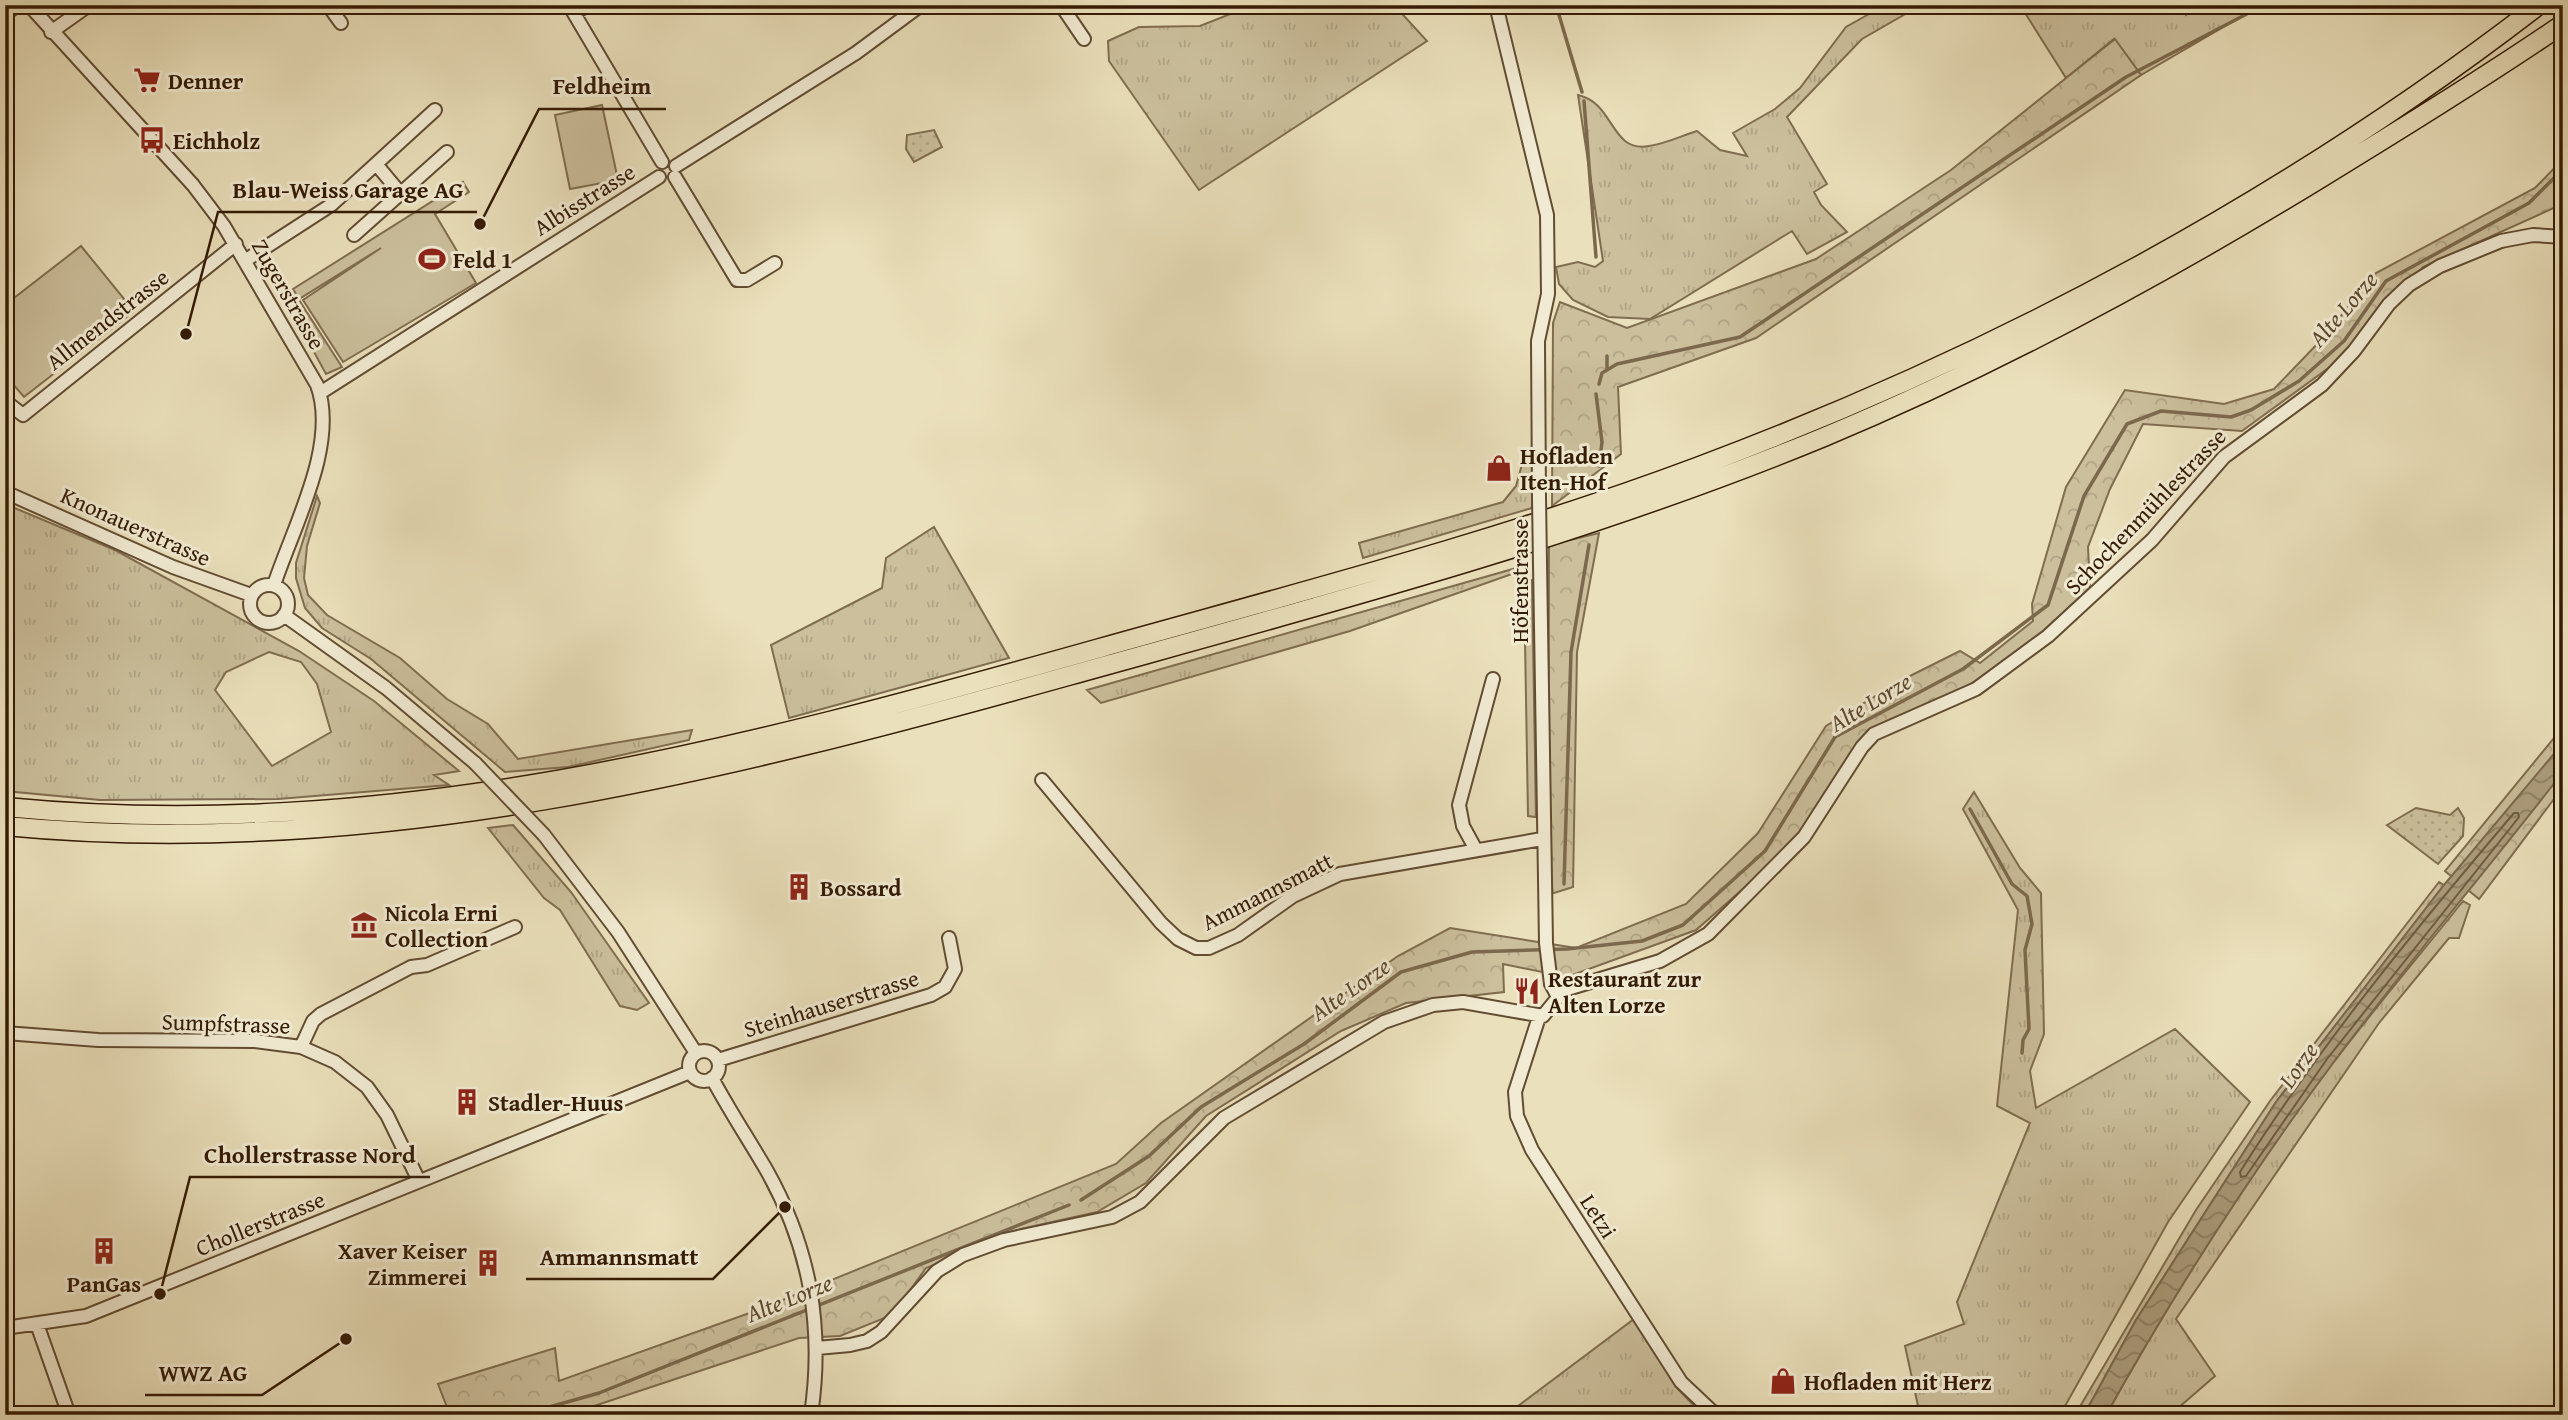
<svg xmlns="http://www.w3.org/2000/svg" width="2568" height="1420" font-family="'Gentium Book Plus',serif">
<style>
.grass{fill:url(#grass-tufts);stroke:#806d50;stroke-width:2;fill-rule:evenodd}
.forest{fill:url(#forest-crowns);stroke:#806d50;stroke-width:2}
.park{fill:url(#park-dots);stroke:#806d50;stroke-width:2}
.pitch{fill:#cbbf9c;stroke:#806d50;stroke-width:2}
.water{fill:url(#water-waves);stroke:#7c694d;stroke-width:2}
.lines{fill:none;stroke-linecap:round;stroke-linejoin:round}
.shore{stroke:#705c40;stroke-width:2}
.stream{stroke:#7c694d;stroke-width:3.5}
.minor-casing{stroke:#624c32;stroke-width:16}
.highway-casing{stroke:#341b04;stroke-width:21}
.minor{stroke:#f1ebd3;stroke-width:12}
.highway{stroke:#eae0bb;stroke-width:18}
.minor-bridge-casing{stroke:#624c32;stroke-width:16;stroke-linecap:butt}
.minor-bridge{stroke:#f1ebd3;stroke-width:12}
.labels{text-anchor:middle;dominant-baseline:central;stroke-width:6;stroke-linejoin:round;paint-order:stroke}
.poi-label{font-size:23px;font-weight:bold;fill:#341b04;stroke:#f1ebd3;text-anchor:start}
.street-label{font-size:23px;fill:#341b04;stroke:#f1ebd3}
.water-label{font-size:24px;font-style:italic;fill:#5e482e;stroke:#f1ebd3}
.leader{fill:none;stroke:#341b04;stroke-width:2.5}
.callout-dot{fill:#341b04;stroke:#f1ebd3;stroke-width:2.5}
.callout-label{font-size:24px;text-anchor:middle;font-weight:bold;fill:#341b04;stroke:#f1ebd3;stroke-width:6;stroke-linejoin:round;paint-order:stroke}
</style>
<defs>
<pattern id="grass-tufts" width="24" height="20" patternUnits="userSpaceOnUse" patternTransform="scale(1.75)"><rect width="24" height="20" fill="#cbbf9c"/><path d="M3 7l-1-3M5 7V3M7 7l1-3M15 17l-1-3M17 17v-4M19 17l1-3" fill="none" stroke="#afa485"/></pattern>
<pattern id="forest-crowns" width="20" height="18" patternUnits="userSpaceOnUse" patternTransform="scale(1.75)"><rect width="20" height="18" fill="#cbbf9c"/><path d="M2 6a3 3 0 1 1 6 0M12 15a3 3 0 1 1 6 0" fill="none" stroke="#afa485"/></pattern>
<pattern id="park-dots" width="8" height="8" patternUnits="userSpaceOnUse" patternTransform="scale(1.75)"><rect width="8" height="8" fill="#cbbf9c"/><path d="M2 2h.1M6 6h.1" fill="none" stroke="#afa485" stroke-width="1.8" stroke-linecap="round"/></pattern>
<pattern id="water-waves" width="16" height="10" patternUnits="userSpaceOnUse" patternTransform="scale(1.75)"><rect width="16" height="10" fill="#ac9d7d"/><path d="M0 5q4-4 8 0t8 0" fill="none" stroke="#8d7f64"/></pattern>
</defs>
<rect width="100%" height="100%" fill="#eae0bb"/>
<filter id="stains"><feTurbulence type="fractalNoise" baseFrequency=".00286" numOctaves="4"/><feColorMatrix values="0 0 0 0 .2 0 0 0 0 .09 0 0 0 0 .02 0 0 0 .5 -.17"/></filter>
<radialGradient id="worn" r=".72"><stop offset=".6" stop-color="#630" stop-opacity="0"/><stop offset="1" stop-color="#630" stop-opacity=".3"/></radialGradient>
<path class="grass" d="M1253 5H1394L1427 41 1199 190 1109 61 1108 41 1139 27 1200 26Z
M1885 5H1921L1862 39 1787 117 1827 184 1814 192 1821 205 1847 232 1807 254 1792 231 1650 319 1608 317 1573 300 1559 284 1556 267 1578 262 1595 267 1603 261 1578 95C1615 103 1610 153 1649 146 1665 144 1681 136 1697 131L1720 150 1747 156 1733 133 1775 109 1800 88 1846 27Z
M2020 5H2180L2186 15 2199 5H2261L2141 75 2114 39 2066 78Z
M299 300 342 367 326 374 288 304Z
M1526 450 1533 454 1532 508 1363 558 1359 543 1503 502 1516 486Z
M317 496 320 503 307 546 304 578 308 595 327 615 400 658 447 699 488 724 518 759 692 730 689 740 568 767 505 772 371 659 322 628 305 608 296 578V563Z
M5 504 115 550 299 651 374 701 459 771 434 775 449 785 278 799 100 800 5 791ZM269 652 301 662 317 684 331 732 272 766 215 690 226 672Z
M934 527 1009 658 789 718 771 645 882 588 886 558Z
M1513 569 1512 574 1350 631 1101 703 1087 690Z
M1532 580 1536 817 1528 816 1524 582Z
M1974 792 2020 868 2041 893 2044 1034 2030 1071 2036 1108 2175 1029 2250 1102 2168 1222 2060 1415H1920L1905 1346 1964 1324 1957 1302 2030 1123 1997 1106 2018 910 1963 809Z
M513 825 571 892 649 1003 637 1010 620 1006 560 910 544 898 488 828Z
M2439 882 2444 885 2276 1102 2136 1320 2084 1415H2075L2196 1210 2270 1101Z
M2463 901 2470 905 2459 938H2449L2379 1023 2176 1319 2215 1376 2170 1415H2106C2174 1293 2249 1174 2333 1063 2375 1008 2420 955 2463 901Z
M1634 1319 1676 1387 1703 1415H1506Z"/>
<path class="forest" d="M2115 39 2141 75 1756 338 1618 387 1621 454 1552 506 1553 323 1560 302 1627 328 1816 259 1951 170Z
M2563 159V196L2556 207 2423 267 2349 353 2242 431 2143 424 2110 489 2088 547 2090 588 2008 663 1920 712 1872 728 1792 846 1696 930 1567 977 1503 964 1504 992 1406 1003 1341 1031 1206 1116 1146 1183 1097 1212 1021 1229 926 1268 892 1315 840 1336 799 1338 567 1415H450L438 1384 555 1348 559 1381 758 1310 1116 1164 1161 1123 1398 956 1450 928 1576 948 1686 904 1758 833 1826 726 1904 679 1960 651 1980 663 2033 621 2032 604 2066 487 2125 390 2224 404 2274 389 2322 339 2376 273 2535 188Z
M1599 533 1577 652 1573 887 1548 895 1549 545Z
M2563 727V787L2479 899 2445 871Z"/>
<path class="park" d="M934 130 942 147 914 162 906 149 907 135Z
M2416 808 2450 815 2458 808 2464 818 2463 836 2438 864 2387 825Z"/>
<path class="pitch" d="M602 105 618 180 570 189 555 115Z
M463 182 469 192 435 214 476 283 343 362 303 300 381 248 299 299 293 289Z
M81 246 134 311 24 397 5 375V305Z"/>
<path class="water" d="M2563 743V772C2487 870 2407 964 2333 1063 2250 1175 2174 1293 2106 1415H2084L2136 1320 2276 1102 2444 885Z"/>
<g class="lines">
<path class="shore" d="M2514 813H2518L2519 817 2327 1059 2246 1176 2241 1177 2240 1172C2320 1045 2417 927 2514 813Z"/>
<path class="stream" d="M1556 5 1582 92
M1584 101 1596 257
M1607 370V356
M1599 384 1602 373 1617 364 1740 337 2126 77 2264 5
M1596 394 1602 442 1599 466
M1970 809 2012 884 2027 896 2032 924 2025 950 2029 1029 2023 1040 2022 1053
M1564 884 1571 652 1589 545
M1081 1200 1149 1156 1201 1107 1304 1044 1401 972 1472 952 1567 949 1642 941 1683 925 1765 851 1835 737 1963 669 2048 605 2084 496 2127 424 2161 411 2231 417 2251 410 2299 381 2344 341 2386 281 2529 203 2563 169
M521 1415 599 1393 1069 1205"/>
<defs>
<path id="minor" d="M29 5 193 185 224 226 317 385C339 444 293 527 274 585
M328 5 341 23
M569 5 662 162
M1061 5 1084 39
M1496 5 1547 215 1548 294 1538 341 1539 498
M574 13 588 5
M5 14 18 5
M51 32 89 5
M376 164 401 194
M676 166 856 53 921 5
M675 177 737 280H747L775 263
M354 235 447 152
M246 260 331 205 435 110
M320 393 659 177
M5 401 23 415 236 244
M5 492 173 567 251 595
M1540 563 1546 943 1551 984 1557 995
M250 604a19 19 0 1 1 38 0a19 19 0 1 1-38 0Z
M284 615 386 688 475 763
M1042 780 1161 923 1178 939 1196 948H1209L1238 935 1293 896 1340 874 1542 839
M544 835 618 932 696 1053
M1475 848 1463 826 1459 805 1493 679
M1539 1017 1515 1092 1517 1116 1532 1150 1681 1382 1716 1415
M5 1033 98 1040 255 1041 301 1047 335 1062 367 1087 387 1115 419 1181
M301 1047 313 1021 321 1014 411 967 427 965 515 927
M689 1066a15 15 0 1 1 30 0a15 15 0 1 1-30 0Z
M718 1060 931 995 945 987 955 969 949 938
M712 1078C729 1110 749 1140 767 1171 810 1248 824 1327 811 1415
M37 1324 69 1415
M5 1328 86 1316 690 1072
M817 1348 850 1345 867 1341 881 1332 937 1271 963 1255 1004 1240 1112 1217 1140 1202 1224 1118 1384 1022 1433 1005 1463 1002 1543 1016 1564 990 1660 961 1708 934 1804 837 1862 747 1874 734 1976 689 2048 636 2152 540 2224 457 2322 385 2354 351 2389 304 2409 285 2440 266 2501 241 2533 235 2563 237"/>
<path id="highway" d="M5 807C386 844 737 750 1100 648 1300 592 1502 540 1697 467 1997 355 2285 201 2539 5
M5 826C369 861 720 773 1068 676 1323 605 1579 538 1824 437 1997 365 2161 276 2321 178 2403 128 2484 78 2563 24"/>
</defs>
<use href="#minor" class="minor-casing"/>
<use href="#highway" class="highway-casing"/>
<use href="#minor" class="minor"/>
<use href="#highway" class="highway"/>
<defs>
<path id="minor-bridge" d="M1539 498 1540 563
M475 763 544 835"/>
</defs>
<use href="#minor-bridge" class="minor-bridge-casing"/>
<use href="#minor-bridge" class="minor-bridge"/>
</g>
<defs>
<symbol id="supermarket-bare" viewBox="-9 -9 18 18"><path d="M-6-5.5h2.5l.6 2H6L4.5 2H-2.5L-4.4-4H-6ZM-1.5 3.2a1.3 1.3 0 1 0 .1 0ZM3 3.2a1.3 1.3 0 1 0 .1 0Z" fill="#8f2418" stroke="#f1ebd3" stroke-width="2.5" paint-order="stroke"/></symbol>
<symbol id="bus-bare" viewBox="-9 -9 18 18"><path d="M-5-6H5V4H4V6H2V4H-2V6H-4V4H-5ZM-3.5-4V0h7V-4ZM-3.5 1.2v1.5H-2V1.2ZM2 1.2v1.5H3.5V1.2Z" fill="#8f2418" stroke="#f1ebd3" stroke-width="2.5" paint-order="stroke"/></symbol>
<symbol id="stadium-bare" viewBox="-9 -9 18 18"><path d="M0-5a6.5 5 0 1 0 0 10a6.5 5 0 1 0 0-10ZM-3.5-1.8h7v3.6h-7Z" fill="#8f2418" stroke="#f1ebd3" stroke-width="2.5" paint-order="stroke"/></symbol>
<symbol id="shop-bare" viewBox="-9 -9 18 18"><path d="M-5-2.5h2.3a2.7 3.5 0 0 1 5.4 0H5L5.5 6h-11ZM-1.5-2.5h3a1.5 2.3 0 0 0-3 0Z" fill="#8f2418" stroke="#f1ebd3" stroke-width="2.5" paint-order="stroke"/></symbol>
<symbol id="building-bare" viewBox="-9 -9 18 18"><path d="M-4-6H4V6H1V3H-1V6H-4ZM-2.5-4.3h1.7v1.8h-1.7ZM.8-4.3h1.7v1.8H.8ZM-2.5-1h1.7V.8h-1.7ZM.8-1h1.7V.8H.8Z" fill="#8f2418" stroke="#f1ebd3" stroke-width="2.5" paint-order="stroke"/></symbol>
<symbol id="museum-bare" viewBox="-9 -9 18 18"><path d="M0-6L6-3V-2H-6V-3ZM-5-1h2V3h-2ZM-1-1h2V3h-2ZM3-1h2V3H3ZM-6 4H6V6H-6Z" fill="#8f2418" stroke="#f1ebd3" stroke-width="2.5" paint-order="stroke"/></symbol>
<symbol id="restaurant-bare" viewBox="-9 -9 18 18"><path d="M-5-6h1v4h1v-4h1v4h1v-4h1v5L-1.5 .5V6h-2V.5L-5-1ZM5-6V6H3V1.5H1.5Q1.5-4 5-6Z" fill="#8f2418" stroke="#f1ebd3" stroke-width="2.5" paint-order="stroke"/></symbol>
</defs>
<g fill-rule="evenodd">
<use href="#supermarket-bare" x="128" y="61" width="38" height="38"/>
<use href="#bus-bare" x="133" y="121" width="38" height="38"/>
<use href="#stadium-bare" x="413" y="240" width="38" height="38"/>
<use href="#shop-bare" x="1480" y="449" width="38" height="38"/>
<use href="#building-bare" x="780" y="868" width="38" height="38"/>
<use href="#museum-bare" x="345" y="906" width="38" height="38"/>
<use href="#restaurant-bare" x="1508" y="972" width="38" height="38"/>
<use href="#building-bare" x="448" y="1083" width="38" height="38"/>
<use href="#building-bare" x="85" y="1232" width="38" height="38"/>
<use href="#building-bare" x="469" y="1244" width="38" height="38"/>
<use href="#shop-bare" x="1764" y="1362" width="38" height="38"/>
</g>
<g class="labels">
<g class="poi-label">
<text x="168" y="80">Denner</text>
<text x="173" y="140">Eichholz</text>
<text x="453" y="259">Feld 1</text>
<text x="1520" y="455">Hofladen<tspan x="1520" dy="26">Iten-Hof</tspan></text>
<text x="820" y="887">Bossard</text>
<text x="385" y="912">Nicola Erni<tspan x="385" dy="26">Collection</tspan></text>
<text x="1548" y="978">Restaurant zur<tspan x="1548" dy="26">Alten Lorze</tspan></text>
<text x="488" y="1102">Stadler-Huus</text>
<text x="467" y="1250" text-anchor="end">Xaver Keiser<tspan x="467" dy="26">Zimmerei</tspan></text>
<text x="104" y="1283" text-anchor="middle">PanGas</text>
<text x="1804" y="1381">Hofladen mit Herz</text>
</g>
<g class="street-label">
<text transform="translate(584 199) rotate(-32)">Albisstrasse</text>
<text transform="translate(289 294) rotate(60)">Zugerstrasse</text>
<text transform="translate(107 319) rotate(-38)">Allmendstrasse</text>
<text transform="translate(2145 511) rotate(-46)">Schochenmühlestrasse</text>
<text transform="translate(136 526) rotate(24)">Knonauerstrasse</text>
<text transform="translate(1519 581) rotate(-90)">Höfenstrasse</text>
<text transform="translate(1267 891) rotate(-27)">Ammannsmatt</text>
<text transform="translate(831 1003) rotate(-17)">Steinhauserstrasse</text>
<text transform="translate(226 1023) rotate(2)">Sumpfstrasse</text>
<text transform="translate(1599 1216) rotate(57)">Letzi</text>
<text transform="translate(260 1223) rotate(-22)">Chollerstrasse</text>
</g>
<g class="water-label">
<text transform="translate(2343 309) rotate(-49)">Alte Lorze</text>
<text transform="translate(1870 702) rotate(-31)">Alte Lorze</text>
<text transform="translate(1350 989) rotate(-35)">Alte Lorze</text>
<text transform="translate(2298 1065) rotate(-55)">Lorze</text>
<text transform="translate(789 1298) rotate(-22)">Alte Lorze</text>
</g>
</g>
<path class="leader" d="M480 224L539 109H666M186 334L218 212H477M160 1294L190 1177H430M785 1207L713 1279H526M346 1339L262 1395H145"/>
<g class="callout-dot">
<circle cx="480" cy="224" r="7"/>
<circle cx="186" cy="334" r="7"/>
<circle cx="160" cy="1294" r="7"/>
<circle cx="785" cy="1207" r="7"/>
<circle cx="346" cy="1339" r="7"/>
</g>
<g class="callout-label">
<text x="602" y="94">Feldheim</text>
<text x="348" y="198">Blau-Weiss Garage AG</text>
<text x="310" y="1163">Chollerstrasse Nord</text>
<text x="619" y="1265">Ammannsmatt</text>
<text x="203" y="1381">WWZ AG</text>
</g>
<rect width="2568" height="1420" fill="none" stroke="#eae0bb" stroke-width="28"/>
<rect x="7" y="7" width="2554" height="1406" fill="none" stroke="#341b04" stroke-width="3.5"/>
<rect x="14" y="14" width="2540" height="1392" fill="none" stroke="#341b04" stroke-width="2"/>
<rect width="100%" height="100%" filter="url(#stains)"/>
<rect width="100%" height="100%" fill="url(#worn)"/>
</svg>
